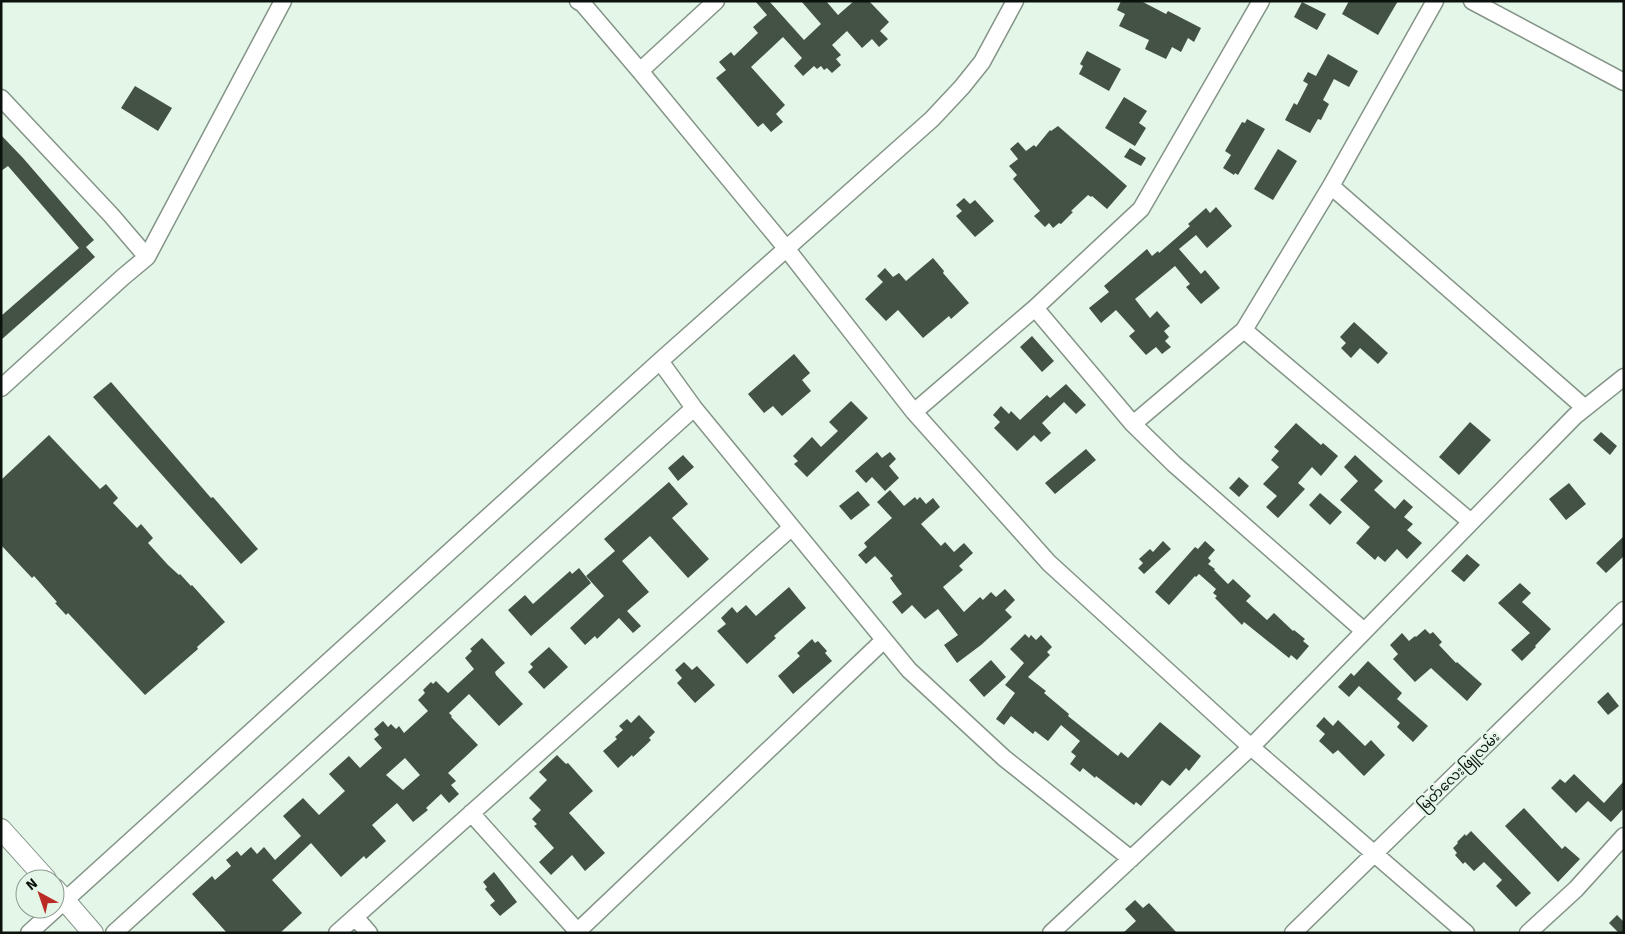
<svg xmlns="http://www.w3.org/2000/svg" width="1625" height="934" font-family="Signika,'Noto Sans Myanmar',sans-serif">
<style>
.building{fill:#435245;fill-rule:evenodd}
.lines{fill:none;stroke-linecap:round;stroke-linejoin:round}
.minor-casing{stroke:#849487;stroke-width:19}
.tertiary-casing{stroke:#849487;stroke-width:22}
.minor{stroke:#fff;stroke-width:16}
.tertiary{stroke:#fff;stroke-width:20}
.labels{text-anchor:middle;dominant-baseline:central;stroke-width:5;stroke-linejoin:round;paint-order:stroke}
.street-label{font-size:14px;fill:#0c120d;stroke:#e4f6e7}
</style>
<rect width="100%" height="100%" fill="#e4f6e7"/>
<path class="building" d="M755 1H769L804 40 821 24 801 1H826L838 15 854 1H869L889 22 880 31 888 39 879 47 872 39 862 48 847 31 832 45 841 55 836 59 841 65 832 73 827 68 824 70 821 66 817 69 814 66 803 76 794 66 802 58 783 37 751 67 785 105 776 114 783 122 771 132 763 123 758 127 716 78 726 70 719 62 731 52 734 56 758 33 753 27 767 15Z
M1121 1H1141L1166 14 1168 11 1201 28 1194 42 1188 38 1181 52 1172 47 1166 59 1145 49 1149 40 1119 26 1125 14 1117 10Z
M1349 1H1398L1378 35 1342 14Z
M1302 2 1326 14 1317 30 1294 17Z
M1087 51 1121 69 1109 91 1079 74 1083 66 1080 64Z
M1328 54 1358 71 1349 87 1334 79 1323 100 1329 104 1321 120 1318 119 1310 133 1285 120 1294 103 1297 105 1308 84 1303 81 1308 72 1316 76Z
M135 86 172 108 158 131 121 108Z
M1124 97 1147 111 1139 123 1146 128 1135 146 1105 128Z
M1247 119 1265 129 1238 175 1235 173 1234 175 1223 168 1231 155 1225 151 1242 122 1245 123Z
M1058 126 1127 186 1107 209 1092 196 1091 197 1088 195 1071 211 1073 212 1061 224 1059 223 1053 228 1049 223 1045 227 1034 216 1040 211 1013 179 1017 175 1009 166 1018 159 1010 149 1018 142 1026 151 1034 145 1036 147 1050 130 1051 131Z
M1 135 23 158 94 240 86 247 95 257 1 340V316L79 248 8 166 1 171Z
M1130 148 1146 158 1141 166 1124 157Z
M1278 149 1297 161 1273 200 1254 189Z
M964 198 970 204 975 200 994 221 975 237 956 216 962 211 956 205Z
M1216 207 1232 226 1207 248 1196 235 1179 249 1201 274 1205 270 1220 288 1201 304 1186 287 1190 284 1175 266 1135 299 1150 318 1157 311 1170 326 1164 331 1169 337 1165 341 1171 347 1162 354 1156 347 1146 355 1129 336 1135 331 1116 310 1101 323 1089 308 1109 292 1104 286 1147 249 1152 256 1158 251 1159 253 1190 226 1188 224 1206 208 1210 213Z
M933 258 944 271 943 273 969 303 951 319 949 316 923 338 898 310 886 321 865 299 883 282 877 276 885 268 893 277 899 273 906 281Z
M1354 322 1388 353 1378 364 1360 348 1351 358 1341 348 1346 343 1340 337Z
M1032 336 1054 361 1042 372 1020 347Z
M794 354 810 373 802 380 811 391 782 416 773 406 764 413 748 394Z
M111 382 211 498 213 497 258 549 241 564 93 397Z
M1066 384 1086 405 1076 414 1064 402 1042 423 1051 433 1041 442 1034 435 1017 451 994 428 1000 422 993 415 1001 406 1009 414 1011 411 1020 420 1047 395 1050 398Z
M851 401 868 418 807 477 794 464 798 461 793 456 812 437 821 447 838 431 829 422Z
M1470 422 1491 440 1459 475 1439 457Z
M1296 423 1321 445 1323 443 1338 456 1321 476 1312 467 1298 483 1305 489 1278 518 1266 507 1277 496 1263 484 1279 467 1271 460 1279 451 1274 447Z
M1601 432 1617 446 1610 455 1593 440Z
M49 435 100 489 106 484 118 498 113 503 137 528 141 524 153 538 148 543 168 565 179 575 180 574 191 586 192 585 225 622 197 647 198 649 145 695 68 613 66 615 55 603 57 602 34 576 32 578 1 545V480Z
M1086 449 1096 460 1055 494 1045 483Z
M877 452 882 458 890 452 896 459 889 466 899 478 885 491 872 477 866 483 855 471Z
M683 455 694 467 678 481 668 468Z
M1355 455 1383 481 1374 490 1395 509 1404 499 1413 507 1404 517 1413 524 1407 530 1422 543 1407 559 1397 549 1385 562 1378 556 1375 560 1356 543 1370 527 1340 500 1358 481 1344 467Z
M1239 477 1249 486 1239 497 1229 488Z
M669 482 688 504 672 518 709 559 688 578 650 536 622 561 649 592 627 611 641 626 633 633 619 618 597 639 595 636 585 645 570 628 604 596 586 576 615 551 604 539Z
M1569 483 1586 504 1566 520 1549 499Z
M890 490 904 506 915 497 917 500 920 497 926 504 933 498 940 507 921 524 941 546 945 542 954 552 964 543 973 553 959 566 963 570 943 587 964 612 980 597 983 600 991 592 996 597 1005 589 1015 600 1005 610 1012 617 981 645 957 663 944 645 958 635 938 609 925 619 912 605 902 614 892 602 902 594 890 578 893 576 875 556 866 564 858 555 867 547 864 543 892 518 877 502Z
M858 491 870 505 851 520 839 506Z
M1320 493 1342 512 1330 525 1309 505Z
M1624 536V556L1606 573 1596 563Z
M1163 541 1171 549 1144 574 1138 568 1143 563 1139 559 1150 549 1153 552Z
M1205 541 1215 550 1208 558 1211 561 1208 564 1215 569 1214 570 1228 584 1233 579 1251 596 1246 601 1267 620 1274 613 1293 631 1294 630 1305 639 1303 641 1309 646 1297 660 1291 655 1289 658 1244 622 1242 625 1215 598 1217 596 1213 593 1216 589 1199 574 1196 577 1195 576 1169 605 1155 592 1195 547 1198 549Z
M1467 554 1480 565 1464 582 1451 571Z
M579 568 591 583 531 636 508 610 525 595 533 604 570 571 572 574Z
M1520 583 1531 593 1522 602 1551 629 1535 646 1536 647 1522 661 1511 650 1530 633 1498 603Z
M789 587 806 608 774 636 776 638 747 664 717 631 726 624 721 618 732 607 737 613 746 605 756 616Z
M1425 629 1430 634 1433 632 1442 642 1439 645 1456 663 1457 662 1482 684 1467 701 1431 668 1415 682 1393 659 1398 654 1390 645 1402 633 1409 641 1415 636 1416 637Z
M1025 634 1029 638 1031 635 1036 640 1041 635 1052 647 1047 652 1050 655 1028 677 1046 691 1044 693 1069 714 1068 716 1118 756 1121 752 1128 758 1160 722 1201 756 1189 771 1186 768 1170 786 1162 780 1141 806 1136 802 1134 805 1096 776 1095 778 1083 768 1080 772 1070 764 1076 756 1071 752 1080 741 1061 725 1048 741 1035 731 1033 734 1011 716 1004 725 996 719 1015 693 1005 685 1024 663 1010 649Z
M482 638 505 663 495 672 496 675 523 704 499 726 469 694 449 713 452 716 451 717 478 745 448 773 456 781 451 785 459 794 449 803 441 794 426 808 428 810 413 822 397 803 372 825 386 841 366 859 364 856 341 877 311 843 272 880 302 913 280 933H227L192 894 212 876 215 880 231 866 226 860 237 851 241 856 251 847 257 854 264 847 275 860 301 836 283 816 303 798 319 815 345 791 329 774 349 756 360 768 382 748 374 739 379 735 374 729 383 721 388 727 391 724 396 729 399 726 404 733 428 711 418 700 425 693 423 690 431 682 433 684 436 681 448 693 474 669 465 658 472 651 470 649ZM405 758 420 775 403 790 386 775Z
M812 639 815 643 818 641 827 651 825 653 832 661 793 694 778 676 800 656 797 653Z
M549 647 568 667 544 689 528 672 533 667 530 664Z
M991 660 1006 677 984 697 969 680Z
M1368 661 1402 693 1397 699 1428 726 1413 742 1397 727 1400 723 1359 686 1349 697 1338 687 1351 673 1354 676Z
M684 662 692 670 697 666 715 685 695 703 677 683 682 678 675 670Z
M1608 692 1619 706 1608 715 1597 702Z
M639 715 655 732 649 738 651 740 647 744 633 757 632 755 618 768 603 751 617 739 615 737 623 730 619 726 627 719 631 723Z
M1324 717 1333 726 1338 720 1365 746 1371 740 1385 755 1364 776 1338 750 1333 754 1319 741 1325 734 1316 726Z
M557 755 566 764 568 763 593 791 569 813 605 853 585 871 572 855 551 875 539 862 554 848 534 826 537 824 532 819 541 810 529 798 547 780 539 772Z
M1574 774 1604 803 1624 781V808L1611 822 1588 801 1576 813 1551 788 1560 779 1565 783Z
M1524 808 1562 849 1565 846 1580 859 1558 882 1505 826Z
M1471 831 1531 893 1516 907 1496 886 1502 880 1484 862 1474 871 1465 862 1463 864 1455 855 1457 853 1453 848 1458 843 1457 842 1465 834 1466 836Z
M494 872 517 902 500 916 490 905 495 901 485 889 487 887 483 882Z
M1135 900 1143 908 1149 903 1177 933H1123L1136 921 1125 909Z
M1617 915 1624 922V933H1619L1609 923Z"/>
<g class="lines">
<defs>
<path id="minor" d="M578 1 583 4 640 71 786 248 914 412 1049 563 1251 747 1466 933
M1472 1 1624 82
M640 71 716 1
M1 98 111 215 147 257 123 277 1 388
M1331 186 1585 408
M147 257 283 1
M1035 308 1133 424 1174 464 1364 631
M1244 330 1471 522
M660 361 694 408 909 670 1004 758 1131 859
M914 412 1035 308 1141 209 1261 1
M1133 424 1244 330 1331 186 1435 1
M471 813 579 933
M355 917 369 933
M578 931 884 640
M29 933 660 361 932 119 962 87 982 62 1015 1
M114 933 694 408
M337 933 791 528
M1051 933 1251 747 1575 416 1624 377
M1293 933 1624 610
M1528 933 1576 889 1624 836"/>
<path id="tertiary" d="M1 829 46 879
M55 889 93 933"/>
</defs>
<use href="#minor" class="minor-casing"/>
<use href="#tertiary" class="tertiary-casing"/>
<use href="#minor" class="minor"/>
<use href="#tertiary" class="tertiary"/>
</g>
<g class="labels">
<g class="street-label">
<text transform="translate(1459 772) rotate(-44)">မြတ်လေးဖြူလမ်း</text>
</g>
</g>
<rect width="1625" height="934" fill="none" stroke="#0c120d" stroke-width="5"/>
<g transform="translate(40 894) rotate(320)"><circle r="24" fill="#e4f6e7" stroke="#8e9b90"/>
<path d="M0-4L9 19L0 12L-9 19Z" fill="#b92b24"/>
<text y="-8" font-size="14" font-weight="bold" text-anchor="middle" fill="#0c120d">N</text>
</g>
</svg>
